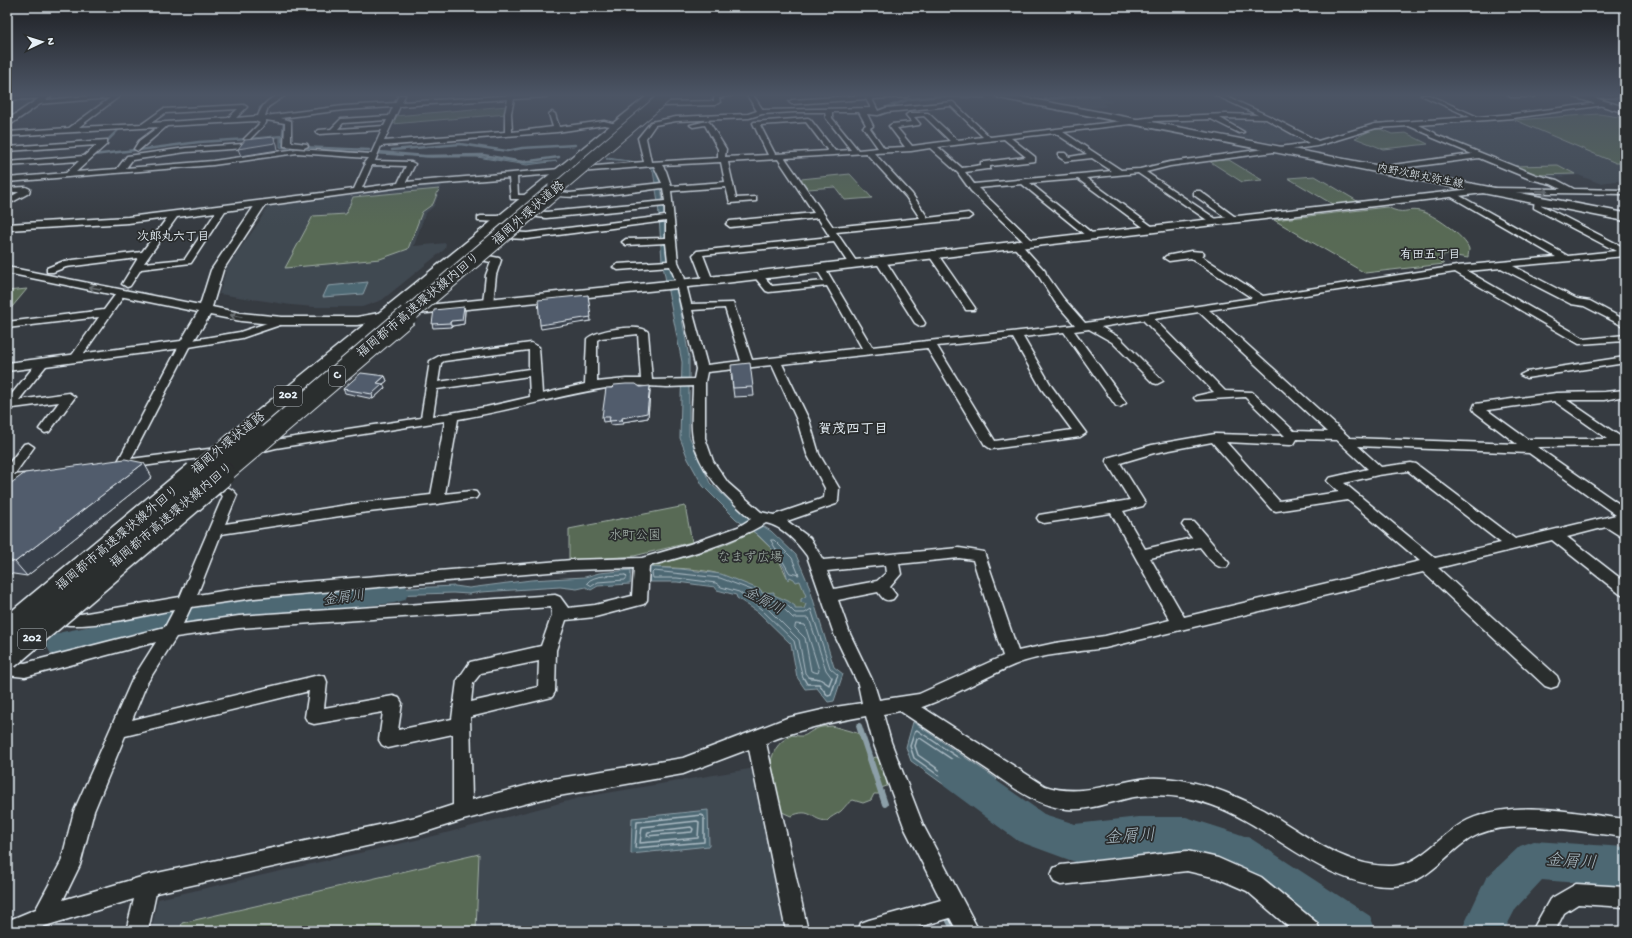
<svg xmlns="http://www.w3.org/2000/svg" width="1632" height="938" font-family="'Gochi Hand','Klee One',sans-serif">
<style>
.built{fill:#414851}
.green{fill:#596b54;stroke:#a0aea6}
.water{fill:#4e6873;stroke:#8c9fa8}
.lines{fill:none;stroke-linecap:round;stroke-linejoin:round}
.shore-far1{stroke:#aabac3;stroke-width:1}
.shore{stroke:#aabac3;stroke-width:1.5}
.stream-far1{stroke:#8c9fa8;stroke-width:2.5}
.stream{stroke:#8c9fa8;stroke-width:6}
.river{fill:#4e6873;fill-rule:evenodd}
.minor-casing{stroke:#e8f1f8;stroke-width:3}
.tertiary-casing{stroke:#e8f1f8;stroke-width:3}
.secondary-casing{stroke:#e8f1f8;stroke-width:3}
.trunk-casing{stroke:#e8f1f8;stroke-width:3}
.minor{fill:#2a2d2e;fill-rule:evenodd}
.tertiary{fill:#2a2d2e;fill-rule:evenodd}
.secondary{fill:#2a2d2e;fill-rule:evenodd}
.trunk{fill:#2a2d2e;fill-rule:evenodd}
.motorway-bridge-far3-casing{stroke:#e8f1f8;stroke-width:14;stroke-linecap:butt}
.motorway-bridge-far2-casing{stroke:#e8f1f8;stroke-width:18;stroke-linecap:butt}
.motorway-bridge-far1-casing{stroke:#e8f1f8;stroke-width:22;stroke-linecap:butt}
.motorway-bridge-casing{stroke:#e8f1f8;stroke-width:28;stroke-linecap:butt}
.motorway-bridge-far3{stroke:#2a2d2e;stroke-width:12}
.motorway-bridge-far2{stroke:#2a2d2e;stroke-width:16}
.motorway-bridge-far1{stroke:#2a2d2e;stroke-width:20}
.motorway-bridge{stroke:#2a2d2e;stroke-width:25}
.wall{fill:#464f5d;stroke:#e8f1f8}
.shaded-wall{fill:#39404c;stroke:#e8f1f8}
.building{fill:#515c6c;stroke:#e8f1f8}
.oneway{stroke:#6c7275}
.labels{text-anchor:middle;dominant-baseline:central;stroke-width:3.5;stroke-linejoin:round;paint-order:stroke}
.far-street-label{font-size:11px;fill:#e8f1f8;stroke:#2a2d2e}
.far-neighbourhood-label{font-size:12px;font-weight:bold;fill:#e8f1f8;stroke:#2a2d2e}
.shield{fill:#2a2d2e;stroke:#afb6bb;stroke-width:1}
.shield-label{font-size:12px;font-weight:bold;fill:#e8f1f8}
.street-label{font-size:13px;fill:#e8f1f8;stroke:#2a2d2e}
.park-label{font-size:13px;fill:#a8b5ae;stroke:#2a2d2e}
.neighbourhood-label{font-size:14px;font-weight:bold;fill:#e8f1f8;stroke:#2a2d2e}
.water-label{font-size:14px;font-style:italic;fill:#aabac3;stroke:#2a2d2e}
.near-water-label{font-size:17px;font-style:italic;fill:#aabac3;stroke:#2a2d2e}
</style>
<rect width="100%" height="100%" fill="#363b41"/>
<filter id="ink" filterUnits="userSpaceOnUse"><feTurbulence type="fractalNoise" baseFrequency=".025" numOctaves="2"/><feDisplacementMap in="SourceGraphic" scale="8" xChannelSelector="R" yChannelSelector="G"/><feConvolveMatrix kernelMatrix="1 2 1 2 8 2 1 2 1" color-interpolation-filters="sRGB"/></filter>
<g filter="url(#ink)">
<path class="built" d="M1101 96 1113 102 1103 103 1107 107 1090 108 1046 99Z
M39 98 7 119V99Z
M1603 105 1625 112V180L1599 183 1578 175 1549 178 1534 176 1443 139 1441 135 1419 125 1521 117Z
M1217 117 1267 119 1305 140 1273 143 1235 136 1249 134Z
M443 183 434 206 425 214 414 246 446 243 445 249 382 300 362 307H314L291 305 219 294 227 267 259 222 268 206 349 193Z
M755 768 786 931H151L158 899 438 835 583 797Z"/>
<path class="green" d="M507 106V114L392 124 395 116Z
M1599 114 1625 118V163H1616L1515 120Z
M1380 129 1392 134 1406 133 1428 144 1383 149 1355 138 1372 130Z
M1229 160 1262 180 1242 182 1209 161Z
M1558 165 1575 174 1534 175 1515 166Z
M850 174 872 198 845 200 835 187 808 189 801 179Z
M1315 176 1359 202 1334 205 1288 178Z
M439 189 433 204 422 212 408 249 380 259 285 268 313 216 346 214 353 197Z
M1387 207C1405 216 1405 208 1420 211 1432 213 1466 237 1469 249 1469 251 1468 255 1468 258L1444 254 1441 262 1444 264 1365 273 1274 220Z
M27 289 7 313V291Z
M685 506 692 542 634 556 569 561V529Z
M753 531 775 552 787 577 801 579 807 597 806 610 797 612C773 599 748 584 722 575 702 568 670 568 648 567L656 565 654 563C688 558 723 548 753 531Z
M832 726 857 733 862 736 869 759 876 757 880 759V769L887 777V786L881 788V794H874L871 800 863 803 853 800C847 803 846 806 841 811 836 815 831 816 827 821 810 820 812 807 791 816L782 812 771 775 773 771 770 770C771 753 777 742 792 735 808 738 804 734 816 729 821 726 827 727 832 726Z
M479 854 476 931H180L182 923Z"/>
<path class="water" d="M280 136H283V146L286 147 432 157 476 156 525 163 557 161 527 165 477 157H427L284 148 280 147Z
M608 158 653 165 660 176 669 259 675 281 689 357V436L710 483 746 516 771 531 796 555 808 583 834 667 843 674 834 701 828 702 817 688 805 689 797 677 791 644 758 612 737 598 736 595 717 590 715 587 677 582H648V567L681 569 721 574 761 590 762 593 774 592V595L788 601 795 606V609H804L806 604 801 602V599L806 596 800 581 796 582 794 579 790 577 788 580 785 569 775 552 759 536 736 519 703 486 688 459 680 438 682 362 662 261 658 202 653 171C645 159 619 161 606 159Z
M368 282 363 294 323 297 328 286Z
M631 570 630 584 598 586 591 590 586 587 577 589 560 587 481 592 469 594 453 593 354 596 389 589 455 586 469 588 531 580 585 577 599 573Z
M913 722 997 779 975 807 911 761 906 747Z
M708 810 709 846 631 854 632 818Z"/>
<g class="lines">
<path class="shore-far1" d="M771 540H774L792 558 799 575 790 573Z
M625 575 627 577 625 580 598 582 592 586 587 583C593 574 615 576 625 575Z
M796 624 805 625 819 670 818 673 811 671 805 638 795 628Z
M803 678 794 641 761 609 739 592 721 587 716 583 677 578H653L652 573 654 571 720 578 757 592 761 597 786 604 795 613H805L811 609 830 668 838 675 837 678
M812 678H809L805 673 799 640 765 606V603L783 608 793 618H809L826 670 832 678"/>
<path class="shore" d="M803 677 807 684H819L828 696 831 695 837 677
M808 677 820 679 829 685 832 677
M917 730 990 779V782L976 800H973L914 758 910 746 915 731Z
M920 738 983 780V783L975 793H972L918 755 915 746 917 739Z
M702 815 704 817V842L635 848 637 822Z
M697 821 699 822 698 838 640 843 642 827Z
M691 827 693 829 692 832 647 836 648 832Z"/>
<path class="stream-far1" d="M1045 99 1099 95
M873 112 910 99 942 96 984 98
M259 117 260 108 268 102
M278 121 284 123 282 141
M76 132 104 130
M14 136 38 134
M250 139 282 136
M104 144 120 128 116 129
M300 147 369 150
M139 150 199 142 248 139
M392 150 460 144 507 151 522 148 575 145
M96 152 93 155 135 150
M379 152 425 156 483 155 523 162 559 157"/>
<path class="stream" d="M859 726 885 804
M949 921 954 931"/>
<path class="river" d="M394 581 405 584 409 592 405 600 394 603 344 608 313 615 257 620 144 639 62 658 51 654 46 645 51 636 62 632 144 615 257 596 313 591 344 586Z
M957 757 970 762 1044 814 1075 824 1139 817H1186L1236 833 1250 838 1370 916 1376 931H1318L1225 867 1186 855H1139L1075 862 1018 841 944 786 938 774 944 762Z
M1534 841 1625 847V887L1542 880 1516 908 1504 931H1461L1486 878 1520 846Z"/>
<defs>
<path id="minor" d="M35 95 50 96 47 98 7 100V96Z
M99 95H121L79 127 142 124 163 109 244 105 247 107 236 118 258 116C262 104 272 94 286 95L268 107 265 116 343 106 395 103 399 95H405L402 102 521 95H549L546 97 514 99 511 113 512 132 553 127 549 114 552 112 555 114 559 127 604 121 620 125 617 127 604 125 557 132 381 146 375 161 411 162 415 164 406 182 644 162 638 138 651 122 676 117 748 114 757 111 747 95H753L763 110 871 108 866 99 792 104 789 102 792 100 868 95H909L906 97 872 99 878 111 886 108 953 102 990 137 1155 117 1226 114 1258 115 1215 95H1223L1269 116 1318 141 1375 124 1470 117 1421 95H1429L1478 117 1513 114 1606 102V104L1604 105 1513 118 1419 125 1435 133 1436 135 1536 175 1557 180 1574 189 1625 190V194L1488 192V188H1491L1561 189 1551 184 1530 179 1479 158 1395 169 1392 173H1386V169L1393 165 1472 154 1431 137 1430 135 1409 126 1376 128 1317 146 1170 166 1146 172 1216 219V223L1213 224 1138 173 1086 178 1153 227V231L1150 232 1078 179 1030 183 1093 234V238L1090 239 1022 184 978 188 1033 241V245H1027L971 191 958 173 930 148 911 151 874 153 912 194 928 218 968 213 972 216 968 219 836 232 858 264 853 267 850 266 834 242 703 255 713 281 708 284 703 281 693 255 697 251 830 237 818 218 730 227 726 224 730 221 814 213 778 159 728 162 736 198 756 197V201L730 203 726 187 671 191 678 262 684 276 691 304 733 303 752 360 862 348 827 286 769 292 766 291 753 275 758 272 761 273 772 286 824 281 816 268 818 266H824L872 347 1075 325 1055 302 1036 272 1013 246 1012 244 1016 241 1019 242 1045 271 1046 274 1063 298 1085 323 1252 298 1191 258 1169 261 1164 258 1166 256 1191 251 1202 252 1204 254 1201 256 1263 296 1457 266 1556 257 1450 196 1449 194 1453 192 1568 256 1616 251 1534 208 1535 198H1541V205L1625 248V256L1513 266 1577 299 1590 301 1625 320V327L1584 306 1571 304 1501 268 1467 271 1585 339 1625 335V341L1579 344 1455 272 1209 310 1350 438 1517 444 1475 412 1473 409 1475 404 1556 393 1604 392 1625 390V396L1604 400H1567L1621 437 1623 440 1619 446 1537 447 1625 508V523L1620 524 1625 527V539L1606 527 1567 537 1625 582V596L1620 594 1552 540 1438 568 1557 676 1559 681 1557 686 1551 688 1545 686 1423 572 1105 648C1077 652 1041 654 1014 665 983 678 954 696 922 707L1045 786C1081 798 1113 782 1148 778 1169 777 1190 781 1210 787 1228 793 1247 801 1264 810 1303 833 1344 868 1393 866 1423 864 1442 832 1468 820 1516 798 1575 813 1625 819V837C1584 833 1518 818 1479 834 1447 848 1430 886 1391 886 1322 886 1274 827 1212 805 1187 796 1160 793 1134 797 1112 801 1090 811 1067 809 1033 806 1007 782 979 764 953 746 927 729 900 711L883 714 891 742 923 825 979 931H957L950 918 905 931H858L861 923 869 920 941 900 905 829 873 742 866 716C832 722 798 729 766 743L808 931H786L749 749 683 774 547 798 463 820 416 835 156 893 148 931H126L134 899 45 926 34 931H7V921L36 909 61 862 74 811 132 680 156 642 25 677 7 675V661L25 663 165 627 174 610C142 615 83 632 52 622L50 618 52 614 58 612 81 614 180 597 223 496 220 494 204 492 202 489 204 486C216 483 230 485 237 495L225 524 360 503 431 495 445 421 276 448 256 453 250 449 252 446 275 440 421 418 430 361 441 355 531 343 539 347 542 394 585 384 587 339C594 330 641 323 648 332L652 380 694 379 696 369 674 276 670 266 618 270 613 267 618 264 668 261 666 243 626 245 622 242 626 239 666 238V221L527 239 505 238 501 235 505 232 527 233 665 216V206L546 218 530 216 526 213 530 210 546 212 665 201 663 188C644 190 560 203 549 193L553 191 570 193 662 183 654 166 517 177 518 195H532L533 197 529 199H511L509 178 401 187 225 211 191 263 141 269 130 286 127 287 122 284 138 258 66 267 53 272H47V268L64 261 142 252 167 218 128 223 7 230V224L128 217 354 189 365 165 364 163 368 158 297 153 213 165 7 182V178L66 173 79 161 7 166V162L84 156 97 145 7 151V147L107 140V144L76 172 117 169 127 156 135 155 186 148 243 144H246V148L186 152 132 160 126 168 213 161 297 149 371 154 382 130 319 134 316 132 319 130 331 129 341 119 389 116 393 107 343 110 281 118 291 121V142L307 144 308 146 304 148 284 146 285 123 266 120V123L248 141 244 139 260 123 255 121 167 126 138 151 134 149 139 141 158 127 7 136V132L69 128 110 98 38 104 35 102 36 101ZM508 99 505 113V132L384 141 400 106ZM951 106 983 137 957 140 928 113H909L906 115 912 122 892 124 889 126 905 147 884 148 870 128 873 126 867 114 878 115 887 112ZM238 109 228 118 151 123 165 113ZM794 112H825L826 118 851 150 835 151 810 119 808 118 754 122 753 123 768 155 725 157 726 149 710 123 707 121 690 125 693 127 705 125 718 149V158L651 162 646 138 655 125 676 121 749 118 762 114ZM832 112H859L866 125 863 127 878 148 858 150 832 118ZM924 116 950 141 912 146 897 128 919 125 920 124 914 117ZM1220 118 1266 119 1309 143 1170 162 1140 169 1121 170 1063 132 1155 121 1211 119 1239 133 1244 132ZM387 120 384 126 338 129 343 123ZM806 122 828 151 775 154 760 125ZM1055 133 1087 154 1069 157 1065 153H1059V157L1065 161 1092 158 1112 171 974 184 965 172 987 169H990V166L1035 161V157L1011 138ZM1004 139 1026 157 984 162H981V165L962 168 938 147ZM866 153 906 197 920 218 833 227 785 158ZM721 162 725 182 671 186 666 171 662 165ZM372 165 406 166 398 183 362 188ZM216 212 185 259 144 263 177 217ZM725 308 741 361 707 365 692 310ZM1199 312 1328 432 1294 431 1252 392 1225 391 1154 319ZM1143 320 1214 392 1196 396 1194 398 1196 400 1245 397 1285 436 1215 434 1152 445 1107 458 1106 461 1130 500 1039 515 1037 518 1039 521 1044 523 1111 513 1170 620 1105 636 1055 643 1018 651 984 552 959 548 823 560 810 538 787 521 836 504 838 501 839 488 819 454 809 420 782 364 927 348 985 445 991 449 1080 437 1086 433 1052 387 1023 337 1064 332 1116 406 1120 407 1126 403 1074 331 1089 329 1112 342 1153 383 1157 384 1163 381 1120 338 1101 327ZM638 334 641 379H626L597 382V340L601 338ZM1013 338 1041 388 1072 430 995 441 937 346ZM529 350V369L438 382 441 363 444 361ZM772 365 797 420 807 454 825 488 824 498 774 515 761 512 728 483 713 461 705 438V382L707 372ZM529 376 530 397 486 407 433 416 437 389ZM626 385 667 387 693 386C693 402 690 422 693 438 699 473 727 497 751 519L738 527 690 544 642 558 572 560 254 586 197 595 221 534 360 513 437 504 476 498 478 495 476 492 471 491 445 494 458 419C514 410 569 392 626 385ZM1554 401 1608 439H1527L1487 410ZM1297 439 1337 440 1368 469 1329 478 1327 481 1339 492 1279 501 1226 442 1290 445 1294 444ZM1212 442 1271 509 1276 511 1348 500 1420 561 1184 617 1150 558 1200 547C1207 555 1215 570 1227 567L1229 563 1194 522H1184L1182 525 1192 538 1145 549 1123 511 1143 506 1145 503 1120 463 1154 453ZM1358 446 1529 453 1616 515 1515 539 1416 464 1411 463 1381 467ZM1408 471 1501 543 1435 558 1344 483 1378 475ZM766 523C782 526 798 543 807 556L834 634 858 684 862 703 835 707 787 718 683 758 547 780 472 800 470 717 552 697 555 692 556 650 566 620 595 617 644 604 647 600 649 566C689 555 730 544 766 523ZM959 558 973 560 1003 656 919 694 879 700 874 684 850 634 838 600 878 592C883 599 885 602 893 599L896 595 890 587 901 574 899 564ZM885 565 886 573 877 581 834 589 827 571ZM634 568 632 596 595 605 568 608 560 597 555 595 239 616 183 624 191 607 254 598 572 570ZM551 607 552 615 541 646 470 662 457 681 452 719 398 730 402 703 399 698 393 696 324 708 327 682 325 677 319 675 132 720 147 683 176 637 239 628ZM539 661 538 687 471 702 473 683 481 673ZM309 691 305 717 308 722 314 724 383 712 379 740 382 745 388 748 453 734V805L416 817 148 875 63 900 80 865 94 811 125 736Z
M639 95H655L656 96 653 98Z
M714 95H733L719 98 720 102 715 105 658 106 655 104 658 102 714 101Z
M1508 95H1536L1533 97H1511Z
M1591 95H1625V97L1589 98V96Z
M26 187 30 189 29 193 7 205V199L19 192H7V188Z
M1194 191H1200L1238 219 1234 222 1231 221 1194 195Z
M481 216H502L506 219 502 222 478 221V217Z
M933 251 936 252 975 308 974 310H966L965 308 928 254Z
M478 254 499 258 501 260 496 275 493 303 488 306 483 303 486 275 491 262 475 259 473 257Z
M880 257 885 260 925 323 924 325 920 326 915 323 875 260Z
M121 290 126 293 79 360H71L70 358 99 317 7 328V322L104 310 118 291Z
M282 318 287 321 286 323 242 338 189 347 131 459 217 448 223 452 221 455 122 469 117 468 116 465 181 342 240 332Z
M1625 357V363L1526 378 1520 375 1526 372Z
M43 359 49 362 19 400 69 393 75 397 49 432 45 433 39 429 59 402 13 408 7 412V400L39 360Z
M28 443 34 447 14 475 35 473 40 474 42 477 40 480 7 484V466L24 444Z
M1187 851 1218 858 1261 877 1317 923 1320 931H1293L1247 891 1217 878 1187 871 1061 885 1054 882 1051 875 1054 868 1061 865Z
M1576 884 1625 887V907L1578 904 1564 913 1555 931H1532L1550 899Z"/>
<path id="tertiary" d="M44 95H53L7 127V120Z
M1489 187 1494 190 1492 192 708 285 417 314 357 325H282L241 321 210 315 190 347 7 371V363L181 341 198 312 7 273V267L200 305 211 270 257 202 261 201 266 204 223 270 212 307 241 313 282 317H357L417 306 708 277Z"/>
<path id="secondary" d="M995 95H1011L1625 213V221L999 98Z
M1573 95H1585L1625 107V113L1574 97Z"/>
<path id="trunk" d="M648 95H659L243 442 236 444 229 442 226 438 229 434Z"/>
</defs>
<use href="#minor" class="minor-casing"/>
<use href="#tertiary" class="tertiary-casing"/>
<use href="#secondary" class="secondary-casing"/>
<use href="#trunk" class="trunk-casing"/>
<use href="#minor" class="minor"/>
<use href="#tertiary" class="tertiary"/>
<use href="#secondary" class="secondary"/>
<use href="#trunk" class="trunk"/>
<defs>
<path id="motorway-bridge-far3" d="M553 192 667 95"/>
<path id="motorway-bridge-far2" d="M407 316 554 191"/>
<path id="motorway-bridge-far1" d="M195 475 252 428
M221 475 408 315"/>
<path id="motorway-bridge" d="M7 631 196 474
M7 657 222 474"/>
</defs>
<use href="#motorway-bridge-far3" class="motorway-bridge-far3-casing"/>
<use href="#motorway-bridge-far2" class="motorway-bridge-far2-casing"/>
<use href="#motorway-bridge-far1" class="motorway-bridge-far1-casing"/>
<use href="#motorway-bridge" class="motorway-bridge-casing"/>
<use href="#motorway-bridge-far3" class="motorway-bridge-far3"/>
<use href="#motorway-bridge-far2" class="motorway-bridge-far2"/>
<use href="#motorway-bridge-far1" class="motorway-bridge-far1"/>
<use href="#motorway-bridge" class="motorway-bridge"/>
</g>
<path class="wall" d="M464 307 465 311 464 324 452 326V327L433 328 432 324Z
M731 374 753 387 754 396 734 397Z
M385 376 387 381 383 384 385 388 373 399 345 393 343 389Z
M640 387 650 391 648 418 623 422V424L610 425V421L603 422 602 417Z
M152 477 27 576 7 573V486Z"/>
<path class="shaded-wall" d="M7 95H9L14 103 7 107Z
M274 137 277 144 278 150 241 156 238 149Z
M588 295 591 321 541 329 540 325Z
M464 307 465 311 464 324 452 326V327L450 323 451 321Z
M385 376 387 381 383 384 385 388 373 399 372 394 377 383Z
M650 386V391L648 418 623 422V424L622 418Z
M144 463 152 477 27 576 15 562Z"/>
<path class="building" d="M274 137 275 143 238 149 245 140Z
M588 295 591 317 540 325 538 300Z
M464 307 462 320 451 321 450 323 432 324 434 310Z
M750 363 753 387 733 388 731 365Z
M361 373 385 376 377 383 383 384 372 394 343 389Z
M626 384H636L640 387 650 386 647 413 622 418V420L609 421 610 417H602L606 388H613L614 385Z
M125 459 144 463 15 562 7 560V486L25 473Z"/>
<defs><path id="oneway-shaft" d="M-6 0H5M1.5-3L5.5 0L1.5 3" fill="none" stroke-width="1.6" stroke-linecap="round" stroke-linejoin="round"/></defs>
<g class="oneway">
<use href="#oneway-shaft" transform="translate(1542 191) rotate(1)"/>
<use href="#oneway-shaft" transform="translate(95 288) rotate(-169)"/>
<use href="#oneway-shaft" transform="translate(236 316) rotate(-169)"/>
</g>
</g>
<linearGradient id="sky" x2="0" y2="1"><stop stop-color="#1e2024"/><stop offset="0.42" stop-color="#4c5565"/><stop offset="1" stop-color="#4c5565" stop-opacity="0"/></linearGradient>
<rect width="1632" height="226" fill="url(#sky)"/>
<g class="labels">
<g class="far-street-label">
<text transform="translate(1420 177) rotate(11)">内野次郎丸弥生線</text>
</g>
<g class="far-neighbourhood-label">
<text x="173" y="238">次郎丸六丁目</text>
<text x="1430" y="256">有田五丁目</text>
</g>
<g class="shield">
<rect x="329" y="366" width="16" height="20" rx="3"/>
<rect x="274" y="386" width="28" height="20" rx="3"/>
<rect x="18" y="629" width="28" height="20" rx="3"/>
</g>
<g class="shield-label">
<text x="337" y="376">C</text>
<text x="288" y="396">202</text>
<text x="32" y="639">202</text>
</g>
<g class="street-label">
<text transform="translate(529 214) rotate(-41)">福岡外環状道路</text>
<text transform="translate(419 306) rotate(-40)">福岡都市高速環状線内回り</text>
<text transform="translate(229 444) rotate(-39)">福岡外環状道路</text>
<text transform="translate(172 516) rotate(-40)">福岡都市高速環状線内回り</text>
<text transform="translate(118 539) rotate(-40)">福岡都市高速環状線外回り</text>
</g>
<g class="park-label">
<text x="635" y="536">水町公園</text>
<text x="750" y="558">なまず広場</text>
</g>
<g class="neighbourhood-label">
<text x="853" y="430">賀茂四丁目</text>
</g>
<g class="water-label">
<text transform="translate(344 599) rotate(-8)">金屑川</text>
<text transform="translate(763 602) rotate(28)">金屑川</text>
</g>
<g class="near-water-label">
<text transform="translate(1130 838) rotate(-4)">金屑川</text>
<text transform="translate(1571 863) rotate(4)">金屑川</text>
</g>
</g>
<rect width="1632" height="938" fill="none" stroke="#2a2d2e" stroke-width="24"/>
<rect x="12" y="12" width="1608" height="914" fill="none" stroke="#e8f1f8" stroke-width="1.5" filter="url(#ink)"/>
<g transform="translate(42 42) rotate(86)" stroke="#2a2d2e" stroke-width="3" paint-order="stroke">
<path d="M0-3L7 15L0 10L-7 15Z" fill="#e8f1f8"/>
<text y="-6" font-size="11" font-weight="bold" text-anchor="middle" fill="#e8f1f8">N</text>
</g>
</svg>
